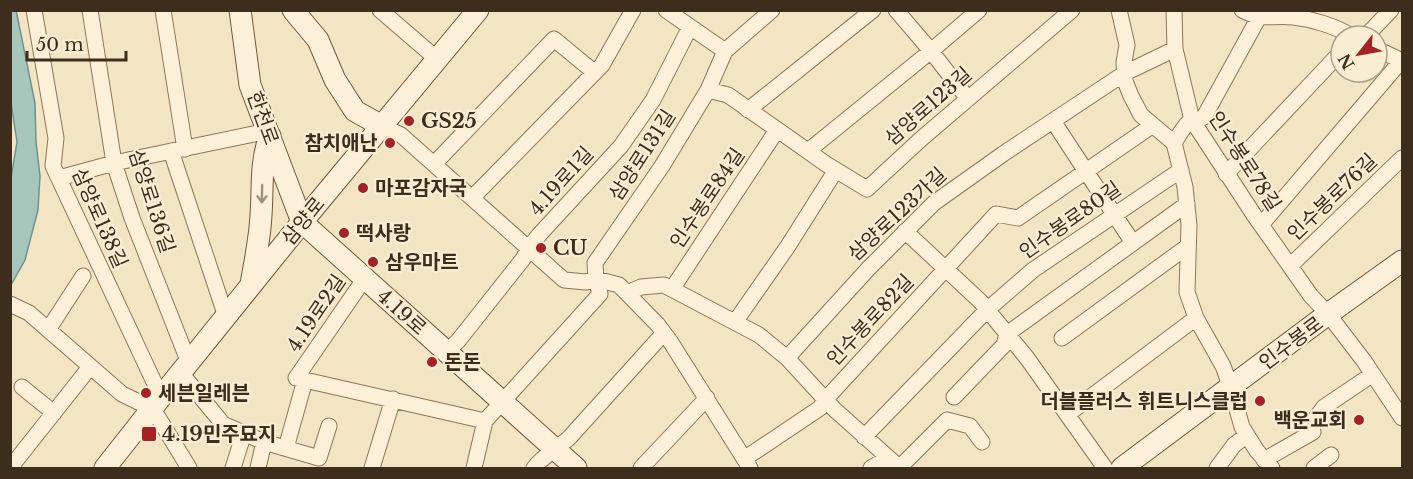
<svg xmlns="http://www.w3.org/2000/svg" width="1413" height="479" font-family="'Libre Baskerville','Noto Sans KR',serif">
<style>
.water{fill:#a6c6bc;stroke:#6b958b;stroke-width:1.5}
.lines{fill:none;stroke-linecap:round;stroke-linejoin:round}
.street-casing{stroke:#907558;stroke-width:17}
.secondary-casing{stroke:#72563b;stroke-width:23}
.street{stroke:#fcf1d8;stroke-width:15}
.secondary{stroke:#fcf1d8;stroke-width:21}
.oneway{stroke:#9d8f7a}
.poi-dot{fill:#a62123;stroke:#f9eed4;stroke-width:2}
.labels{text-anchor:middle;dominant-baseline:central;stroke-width:4.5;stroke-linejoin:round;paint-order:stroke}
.street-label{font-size:20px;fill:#3e2d1d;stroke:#f9eed4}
.poi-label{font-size:20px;font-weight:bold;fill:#3e2d1d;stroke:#f9eed4;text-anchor:start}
</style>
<rect width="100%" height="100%" fill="#f3e4c4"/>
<path class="water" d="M16 10 35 103 36 142 40 176 38 210 25 260 11 285V178L17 142 10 96V11Z"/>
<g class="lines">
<defs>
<path id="street" d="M34 10 56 138 53 166 161 397
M90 10 114 163 132 218 189 363
M163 10 185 149
M380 10 437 59
M666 10 725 51
M896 10 931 51 968 99
M1119 10 1127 45 1124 62 1125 81 1131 96 1141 115 1174 143
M1174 10 1175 49 1192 120 1254 215 1311 296 1328 314 1364 361 1402 418
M1242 10C1262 21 1272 15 1293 17 1311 19 1336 26 1351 36
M1366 36 1391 10
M1377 49 1402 61
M708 90 728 95 826 164 867 189 921 139 1072 10
M748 110 873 10
M1053 121 1133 243
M382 126 401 135 564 280 586 282 596 279 619 285 658 325 670 341 750 468
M1174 143 1185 187 1189 225 1187 292 1196 318 1223 366 1231 388 1242 427 1257 451 1272 468
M1174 143C1178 137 1183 127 1189 122 1194 119 1198 121 1204 117L1259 17
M171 151 226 317
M808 151 931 51 979 10
M434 164 554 39 594 72
M1226 174 1341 52
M59 178 114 163 268 131
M472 198 602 65 633 10
M1261 225 1402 60
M905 231 980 301 1027 358 1105 468
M1290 266 1402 158
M365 278 296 378 485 421 600 294 596 279 595 263 662 166 708 90 725 51 772 10
M672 289 777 130
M627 293 641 287 664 285 759 335 787 358 834 409 900 468
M10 304 29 313 122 394 153 409 189 468
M735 322 788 246 836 170
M48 330 83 276
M1062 338 1188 246
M446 352 458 341 523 259 528 249 539 235 621 146 653 100 690 27
M787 358 868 269 934 203 1003 154 1125 73 1175 49
M181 373 223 424 264 442 319 458 329 426
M22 387 54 413
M954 397 1004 345 1007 334 1187 204
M1068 414 1196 318
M1315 419 1324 407 1373 374
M864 437 987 310 1033 270 1181 170
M286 448 305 380
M744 459 820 408 825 400 996 214 1018 218 1153 125
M1264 460 1313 432
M10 468 90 367
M233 468 244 433
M258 468 264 442
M372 468 393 399
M474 468 485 421
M534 468C543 456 558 448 569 438L664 333
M641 468 707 398
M871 468 888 458
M899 468 947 420 970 426 982 442
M1217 468 1234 445 1247 435
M1314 468 1331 455"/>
<path id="secondary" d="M240 10 250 85 302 222 576 468
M293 10 318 40 335 80 355 111 382 126
M251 284C255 261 260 238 261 215 263 188 260 162 270 136
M105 468 161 397 302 222 478 10
M1122 468 1328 314 1402 261"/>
</defs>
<use href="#street" class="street-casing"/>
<use href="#secondary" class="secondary-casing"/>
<use href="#street" class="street"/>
<use href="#secondary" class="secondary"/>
</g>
<defs><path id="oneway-shaft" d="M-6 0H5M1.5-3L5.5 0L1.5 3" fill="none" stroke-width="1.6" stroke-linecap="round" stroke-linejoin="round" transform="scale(1.5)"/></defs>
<use class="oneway" href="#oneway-shaft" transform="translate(262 194) rotate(91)"/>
<g class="poi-dot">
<circle cx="409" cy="121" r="6"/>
<circle cx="390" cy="143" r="6"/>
<circle cx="363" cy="188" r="6"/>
<circle cx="344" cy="233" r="6"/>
<circle cx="541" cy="248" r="6"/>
<circle cx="373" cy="262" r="6"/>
<circle cx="432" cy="362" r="6"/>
<circle cx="146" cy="393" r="6"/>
<circle cx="1260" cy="401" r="6"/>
<circle cx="1359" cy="420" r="6"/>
<rect x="141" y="426" width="16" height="16" rx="3"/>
</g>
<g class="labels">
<g class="street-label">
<text transform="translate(928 106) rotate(-41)">삼양로123길</text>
<text transform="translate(263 118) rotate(70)">한천로</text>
<text transform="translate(642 155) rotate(-57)">삼양로131길</text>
<text transform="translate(1245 161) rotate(57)">인수봉로78길</text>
<text transform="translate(561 181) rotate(-48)">4.19로1길</text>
<text transform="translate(1332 197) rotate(-44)">인수봉로76길</text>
<text transform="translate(707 198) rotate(-56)">인수봉로84길</text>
<text transform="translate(152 201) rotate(72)">삼양로136길</text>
<text transform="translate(897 214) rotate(-43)">삼양로123가길</text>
<text transform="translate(100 218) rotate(66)">삼양로138길</text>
<text transform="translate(1070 220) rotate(-35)">인수봉로80길</text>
<text transform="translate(303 221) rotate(-51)">삼양로</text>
<text transform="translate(402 312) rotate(42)">4.19로</text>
<text transform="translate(316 313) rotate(-56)">4.19로2길</text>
<text transform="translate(870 320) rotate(-47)">인수봉로82길</text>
<text transform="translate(1291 343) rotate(-37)">인수봉로</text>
</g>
<g class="poi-label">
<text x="421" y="121">GS25</text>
<text x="378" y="143" text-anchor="end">참치애난</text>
<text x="375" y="188">마포감자국</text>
<text x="356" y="233">떡사랑</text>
<text x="553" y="248">CU</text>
<text x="385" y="262">삼우마트</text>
<text x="444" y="362">돈돈</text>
<text x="158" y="393">세븐일레븐</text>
<text x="1248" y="401" text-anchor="end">더블플러스 휘트니스클럽</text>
<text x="1347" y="420" text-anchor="end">백운교회</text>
<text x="162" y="434">4.19민주묘지</text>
</g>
</g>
<rect width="1413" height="479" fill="none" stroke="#3e2d1d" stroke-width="24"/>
<g transform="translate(1359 54) rotate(239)"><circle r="28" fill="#f9eed4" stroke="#aea18b" stroke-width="1.5"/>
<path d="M0-4.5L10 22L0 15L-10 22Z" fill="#a62123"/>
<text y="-9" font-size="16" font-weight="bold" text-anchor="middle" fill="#3e2d1d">N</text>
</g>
<path d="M27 51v9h99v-9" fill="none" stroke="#3e2d1d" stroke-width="3"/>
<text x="36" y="51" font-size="18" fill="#3e2d1d" stroke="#f9eed4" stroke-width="4.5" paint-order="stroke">50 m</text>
</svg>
